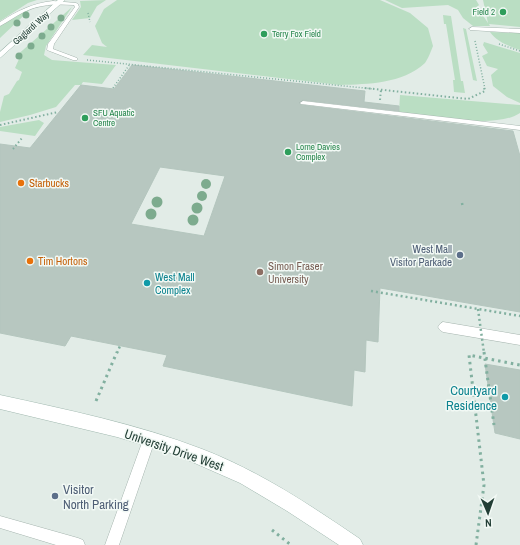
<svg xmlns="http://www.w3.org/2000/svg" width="520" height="545" font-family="'Archivo Narrow',sans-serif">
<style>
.green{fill:#badec3}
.building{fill:#b7c7c0;stroke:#b4c6be;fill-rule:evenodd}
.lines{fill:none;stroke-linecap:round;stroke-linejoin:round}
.lane-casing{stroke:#a5b4ae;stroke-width:1}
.secondary-casing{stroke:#a0b8af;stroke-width:1}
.path-far3{stroke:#82b0a0;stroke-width:1.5;stroke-dasharray:1 2;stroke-linecap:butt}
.path-far2{stroke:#82b0a0;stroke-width:2;stroke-dasharray:1.5 2.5;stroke-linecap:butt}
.path-far1{stroke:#82b0a0;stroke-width:2.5;stroke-dasharray:2 3;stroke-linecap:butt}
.path{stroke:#82b0a0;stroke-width:3;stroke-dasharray:2.5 4;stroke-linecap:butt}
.lane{fill:#fff;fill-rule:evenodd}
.secondary{fill:#fff;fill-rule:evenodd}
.path-bridge-far1{stroke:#82b0a0;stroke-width:2.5;stroke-dasharray:2 3;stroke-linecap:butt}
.path-bridge{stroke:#82b0a0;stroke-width:3;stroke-dasharray:2.5 4;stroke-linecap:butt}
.tree{fill:#7dab8e}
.leisure-dot{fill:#2e9e5b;stroke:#f2f9f5;stroke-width:1.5}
.food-dot{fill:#e8710a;stroke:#f2f9f5;stroke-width:1.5}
.service-dot{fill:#5c6f8a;stroke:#f2f9f5;stroke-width:1.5}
.education-dot{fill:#8d6e63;stroke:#f2f9f5;stroke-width:1.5}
.culture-dot{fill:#0f9aa8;stroke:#f2f9f5;stroke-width:1.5}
.labels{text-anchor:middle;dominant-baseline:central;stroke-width:3;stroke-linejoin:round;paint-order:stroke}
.far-leisure-label{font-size:9px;fill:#27864d;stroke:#f2f9f5;text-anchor:start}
.far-street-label{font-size:9px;fill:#223e35;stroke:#f2f9f5}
.food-label{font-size:11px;fill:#c56008;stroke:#f2f9f5;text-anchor:start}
.service-label{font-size:11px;fill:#4e5e75;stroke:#f2f9f5;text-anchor:end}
.education-label{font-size:11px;fill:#785e54;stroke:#f2f9f5;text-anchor:start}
.culture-label{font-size:11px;fill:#0d838f;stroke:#f2f9f5;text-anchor:start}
.near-culture-label{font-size:13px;fill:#0d838f;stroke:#f2f9f5;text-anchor:end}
.near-street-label{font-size:13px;fill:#223e35;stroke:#f2f9f5}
.near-service-label{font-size:13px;fill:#4e5e75;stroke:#f2f9f5;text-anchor:start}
</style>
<rect width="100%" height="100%" fill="#e2ece7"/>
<path class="green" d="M0 0H37L28 3 0 21Z
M106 0 97 6 90 18 72 20 81 7 80 1Z
M117 0H380L410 13 428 28 433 46C431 51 428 59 425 63 402 84 368 84 340 85L83 55 92 45 107 47 102 43 95 26 104 9Z
M385 0H476L479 5 475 9 482 14 488 23 483 0H520V27L489 24 490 26H473L463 18 458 10 448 5 402 8Z
M36 4 0 38V26Z
M72 7 46 46 44 55 52 60 116 65 102 84 83 82 81 85H75L56 107 30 115 0 122V112L4 96 9 94 17 81 19 80 22 72 15 68 19 59 15 57Z
M443 15 451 16 461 81H463L465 93 454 92 453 80H455L446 24H444Z
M463 28 466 29 477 81 473 80Z
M490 32 520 33V50C509 46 497 42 490 32Z
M484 42 520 53V103L507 97 493 86 491 75 498 69 487 66 482 56 488 53 483 45Z
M400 95 520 105V113C495 130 429 115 399 112Z
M39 120 44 123 35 136 0 131V127Z"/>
<path class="building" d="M132 65 365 91 364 102 399 106V111L303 100 299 103 301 105 513 131 520 156V312L380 288 378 342 366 340 365 372 354 370 352 406 163 366 167 355 71 336 65 346 0 333V144L30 148 81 85 114 89ZM160 167 225 176 204 236 131 224Z
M485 364 520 370V439L495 433Z"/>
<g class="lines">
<defs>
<path id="lane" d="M53 1 76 3 78 4 79 7 54 44 53 49 77 58V60H73L47 50 48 44 75 7 74 5C55 4 39 4 22 13 14 17 8 22 0 26V22C17 11 33 3 53 1Z
M472 27 520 29V33L470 30 469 29Z
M303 101 520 126V130L301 104 300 103Z
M443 322 520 335V345L443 332 440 330 438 327 440 324Z
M149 434 153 436 155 440 119 545H105L143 440 145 436Z
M0 516 78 538 83 540 85 545H56L0 528Z"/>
<path id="secondary" d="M58 0H65L0 58V52Z
M0 395C68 410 137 424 202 449 259 471 310 505 360 539L363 545H339L287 511 240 483 174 454 117 437 0 409Z"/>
</defs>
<use href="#lane" class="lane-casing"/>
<use href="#secondary" class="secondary-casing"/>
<path class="path-far3" d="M88 13 90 22
M475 41 485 89
M499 44 520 51
M87 60 374 89
M113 88 130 64"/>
<path class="path-far2" d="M365 88 468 99 485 91 484 88
M380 100 381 90
M0 125 58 112
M13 149 22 138"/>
<path class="path-far1" d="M462 203 463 208
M371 291 520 316
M117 353 120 346"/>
<path class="path" d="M96 401 117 352
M272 530 291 545
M476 545 484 485 469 355 520 365"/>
<use href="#lane" class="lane"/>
<use href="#secondary" class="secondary"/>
<path class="path-bridge-far1" d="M478 309 484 353"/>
<path class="path-bridge" d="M484 352 494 425"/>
</g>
<g class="tree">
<circle cx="26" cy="15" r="3.5"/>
<circle cx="61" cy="18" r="3.5"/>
<circle cx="17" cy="23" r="3.5"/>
<circle cx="51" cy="27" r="3.5"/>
<circle cx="42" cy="36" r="3.5"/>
<circle cx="31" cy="46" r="3.5"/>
<circle cx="19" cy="56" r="3.5"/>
<circle cx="206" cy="184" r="5"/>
<circle cx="202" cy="196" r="5"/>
<circle cx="157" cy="202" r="5.5"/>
<circle cx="197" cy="208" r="5.5"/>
<circle cx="151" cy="214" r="5.5"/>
<circle cx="193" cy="220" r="5.5"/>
</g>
<g class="leisure-dot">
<circle cx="503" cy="12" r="4"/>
<circle cx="264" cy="34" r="4"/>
<circle cx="85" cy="118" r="4"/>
<circle cx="288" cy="152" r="4"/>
</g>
<g class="food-dot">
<circle cx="21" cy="183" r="4"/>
<circle cx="30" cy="261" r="4"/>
</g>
<g class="service-dot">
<circle cx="460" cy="255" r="4"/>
<circle cx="55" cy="496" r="4"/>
</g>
<circle class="education-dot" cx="260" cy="272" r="4"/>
<g class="culture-dot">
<circle cx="147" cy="283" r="4"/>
<circle cx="505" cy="397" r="4"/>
</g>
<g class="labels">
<g class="far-leisure-label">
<text x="495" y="12" text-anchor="end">Field 2</text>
<text x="272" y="34">Terry Fox Field</text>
<text x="93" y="113">SFU Aquatic<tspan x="93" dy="10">Centre</tspan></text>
<text x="296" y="147">Lorne Davies<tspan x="296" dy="10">Complex</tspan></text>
</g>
<g class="far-street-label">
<text transform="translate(31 28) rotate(-42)">Gaglardi Way</text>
</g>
<g class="food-label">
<text x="29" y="183">Starbucks</text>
<text x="38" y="261">Tim Hortons</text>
</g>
<g class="service-label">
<text x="452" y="249">West Mall<tspan x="452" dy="13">Visitor Parkade</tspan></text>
</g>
<g class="education-label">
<text x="268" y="266">Simon Fraser<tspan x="268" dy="13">University</tspan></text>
</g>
<g class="culture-label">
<text x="155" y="277">West Mall<tspan x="155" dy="13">Complex</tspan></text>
</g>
<g class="near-culture-label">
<text x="497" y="390">Courtyard<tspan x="497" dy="15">Residence</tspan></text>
</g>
<g class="near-street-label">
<text transform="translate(174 450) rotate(19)">University Drive West</text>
</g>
<g class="near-service-label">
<text x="63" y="489">Visitor<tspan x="63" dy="15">North Parking</tspan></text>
</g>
</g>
<g transform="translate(488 513) rotate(178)" stroke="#f2f9f5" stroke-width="3" paint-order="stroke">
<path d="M0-3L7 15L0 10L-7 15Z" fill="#223e35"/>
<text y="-6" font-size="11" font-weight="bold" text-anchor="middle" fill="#223e35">N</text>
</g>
</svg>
